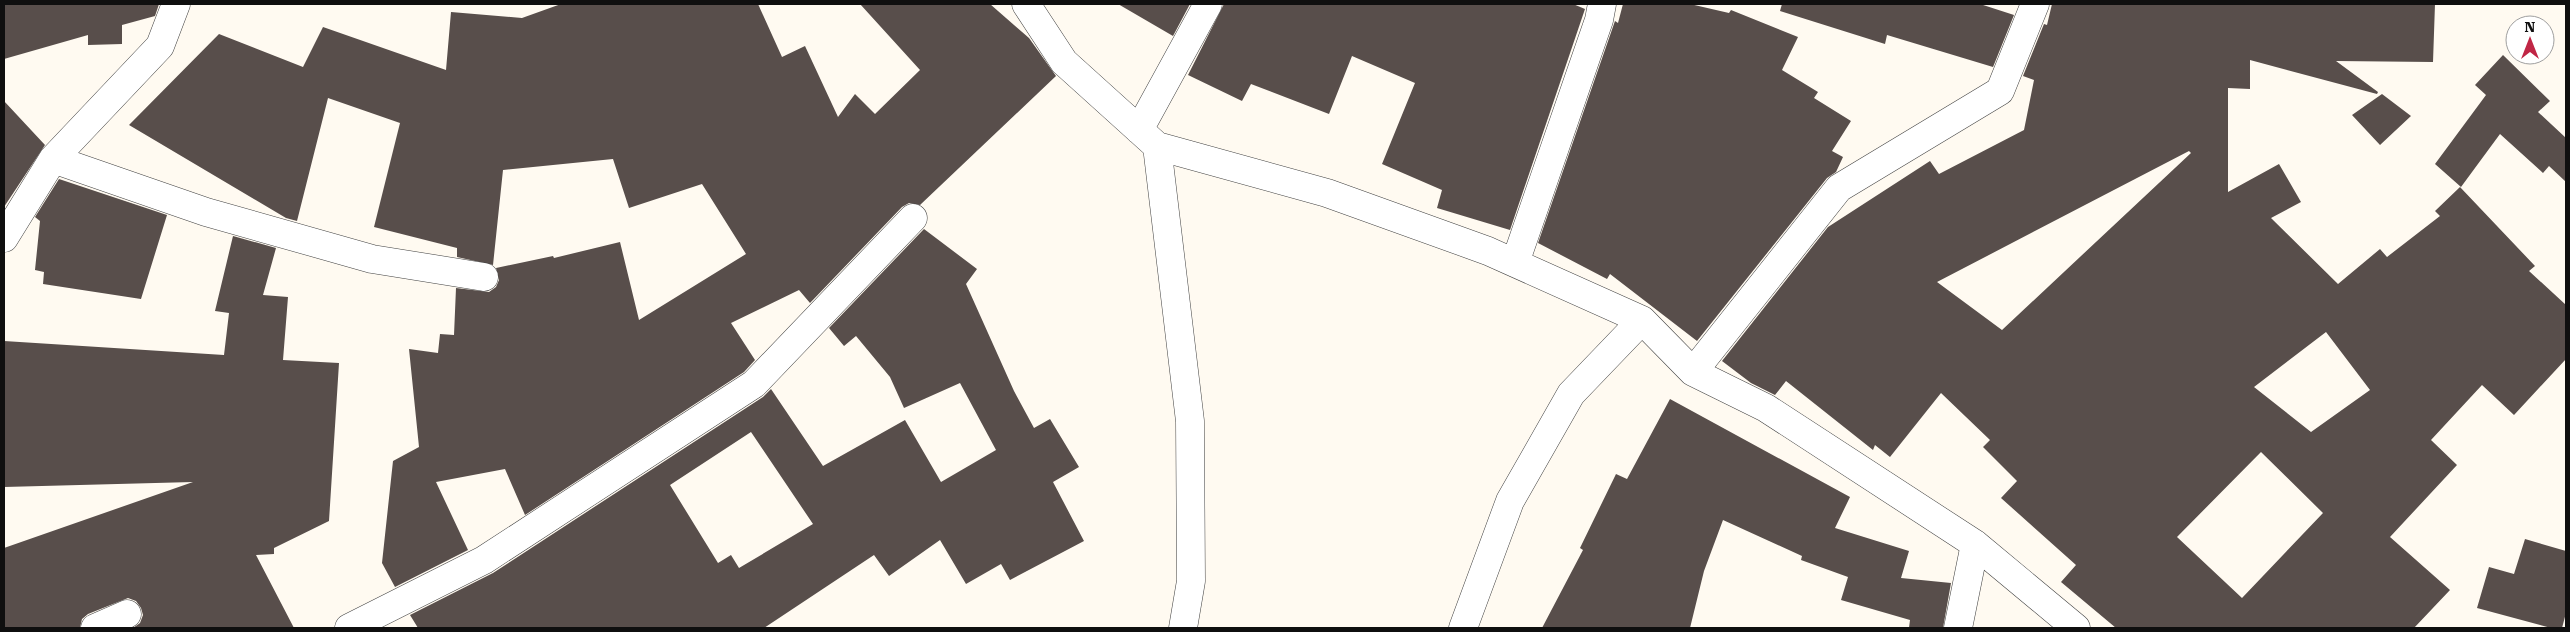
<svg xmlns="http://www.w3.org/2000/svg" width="2570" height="632" font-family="'Roboto Serif',serif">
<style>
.building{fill:#584e4b;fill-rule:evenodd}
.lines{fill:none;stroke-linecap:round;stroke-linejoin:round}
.street-casing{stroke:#424242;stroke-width:29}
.street{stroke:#fff;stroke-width:28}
</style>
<rect width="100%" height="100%" fill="#fffaf1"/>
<path class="building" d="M4 4H159L155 16 122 25V44L88 45V35L4 59Z
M561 4H758L782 57 805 46 838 117 855 94 875 114 920 70 860 4H990L1029 38 1056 76 920 205 909 203 902 207 810 303 799 290 731 323 755 360 744 372 525 515 505 469 436 482 468 550 395 587 382 563 393 461 419 447 409 349 438 353 440 334 454 335 456 288 489 292 496 287 499 280 496 268 553 256 554 258 620 242 639 320 746 254 702 184 629 208 613 159 503 170 493 265 457 257V248L374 227 400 123 328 98 297 221 286 218 129 125 219 34 303 67 323 27 446 70 451 12 522 18Z
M1118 4H1190L1173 36Z
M1224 4H1573L1585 9 1510 230 1437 208 1442 190 1382 164 1415 83 1352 56 1329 114 1251 84 1242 101 1188 75Z
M1623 4H1690L1729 13 1731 10 1798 37 1782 70 1818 92 1814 98 1851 121 1832 151 1843 157 1836 172 1827 178 1697 341 1610 274 1607 279 1538 243 1615 21 1618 23Z
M1782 4H1980L2014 15 1993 67 1887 35 1885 44 1780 11Z
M2052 4H2435L2433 62 2336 61 2378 92 2377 94 2250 60V89L2228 88V192L2279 164 2301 202 2271 218 2338 284 2380 249 2387 257 2440 216 2435 211 2460 187 2535 266 2529 271 2566 305V359L2514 415 2482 385 2431 440 2457 465 2390 537 2450 590 2414 628H2116L2061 582 2076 565 2001 498 2017 481 1983 447 1990 440 1941 393 1890 457 1875 445 1873 450 1786 381 1775 395 1751 383 1722 361 1828 227 1930 161 1939 174 2024 130 2034 80 2023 76 2044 24 2047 25ZM2189 151 2191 153 2002 330 1937 282ZM2326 332 2370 390 2311 432 2254 387ZM2261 452 2323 513 2242 598 2177 537Z
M2503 55 2550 101 2538 112 2566 138V182L2549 166 2543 173 2500 134 2461 187 2435 164 2486 95 2475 85Z
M2382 94 2411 116 2380 145 2352 115Z
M4 101 45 145 4 207Z
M59 179 167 215 141 299 43 284 44 272 35 270 40 221 35 217Z
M924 229 977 269 966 284 1014 391 1034 428 1050 419 1079 467 1053 482 1084 541 1010 580 1001 564 966 584 940 540 889 576 874 555 764 628H418L410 615 493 573 763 397 771 389 823 466 905 420 941 482 996 450 960 383 904 408 890 377 856 336 844 346 829 328ZM751 432 813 524 739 568 731 555 718 563 670 485Z
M233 236 276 248 263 295 288 297 283 360 339 363 329 521 274 548V554L256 555 294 628H133L140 623 143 615 141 608 136 601 128 598 88 614 82 619 80 628H4V548L193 482 4 487V341L224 355 229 313 215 311Z
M1670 399 1850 497 1835 528 1909 551 1901 578 1951 583 1943 628H1909L1910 620 1841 600 1848 577 1801 560 1802 556 1723 520 1704 571 1690 628H1542L1583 550 1580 548 1616 474 1627 479Z
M2525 539 2566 551V613L2562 628H2551L2477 608 2489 567 2514 574Z"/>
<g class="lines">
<defs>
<path id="street" d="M1026 4 1064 62 1157 146 1327 193 1488 251 1642 320 1693 372 1766 408 1975 544 2076 628
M1139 130 1208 4
M1157 146 1190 421 1191 581 1183 628
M53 159 206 212 372 259 484 277
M4 238 53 159 160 46 176 4
M1515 263 1599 20 1602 4
M1693 372 1839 188 2000 91 2035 4
M95 628 127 614
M349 628 484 560 754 384 913 218
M1463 628 1510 501 1571 394 1642 320
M1958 628 1975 544"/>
</defs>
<use href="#street" class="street-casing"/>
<use href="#street" class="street"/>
</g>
<rect width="2570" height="632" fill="none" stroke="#0f0f0f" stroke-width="10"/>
<g transform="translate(2530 40)"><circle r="24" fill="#ffffff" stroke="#9f9f9f"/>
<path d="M0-4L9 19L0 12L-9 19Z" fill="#c02645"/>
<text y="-8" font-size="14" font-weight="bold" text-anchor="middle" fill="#0f0f0f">N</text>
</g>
</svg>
